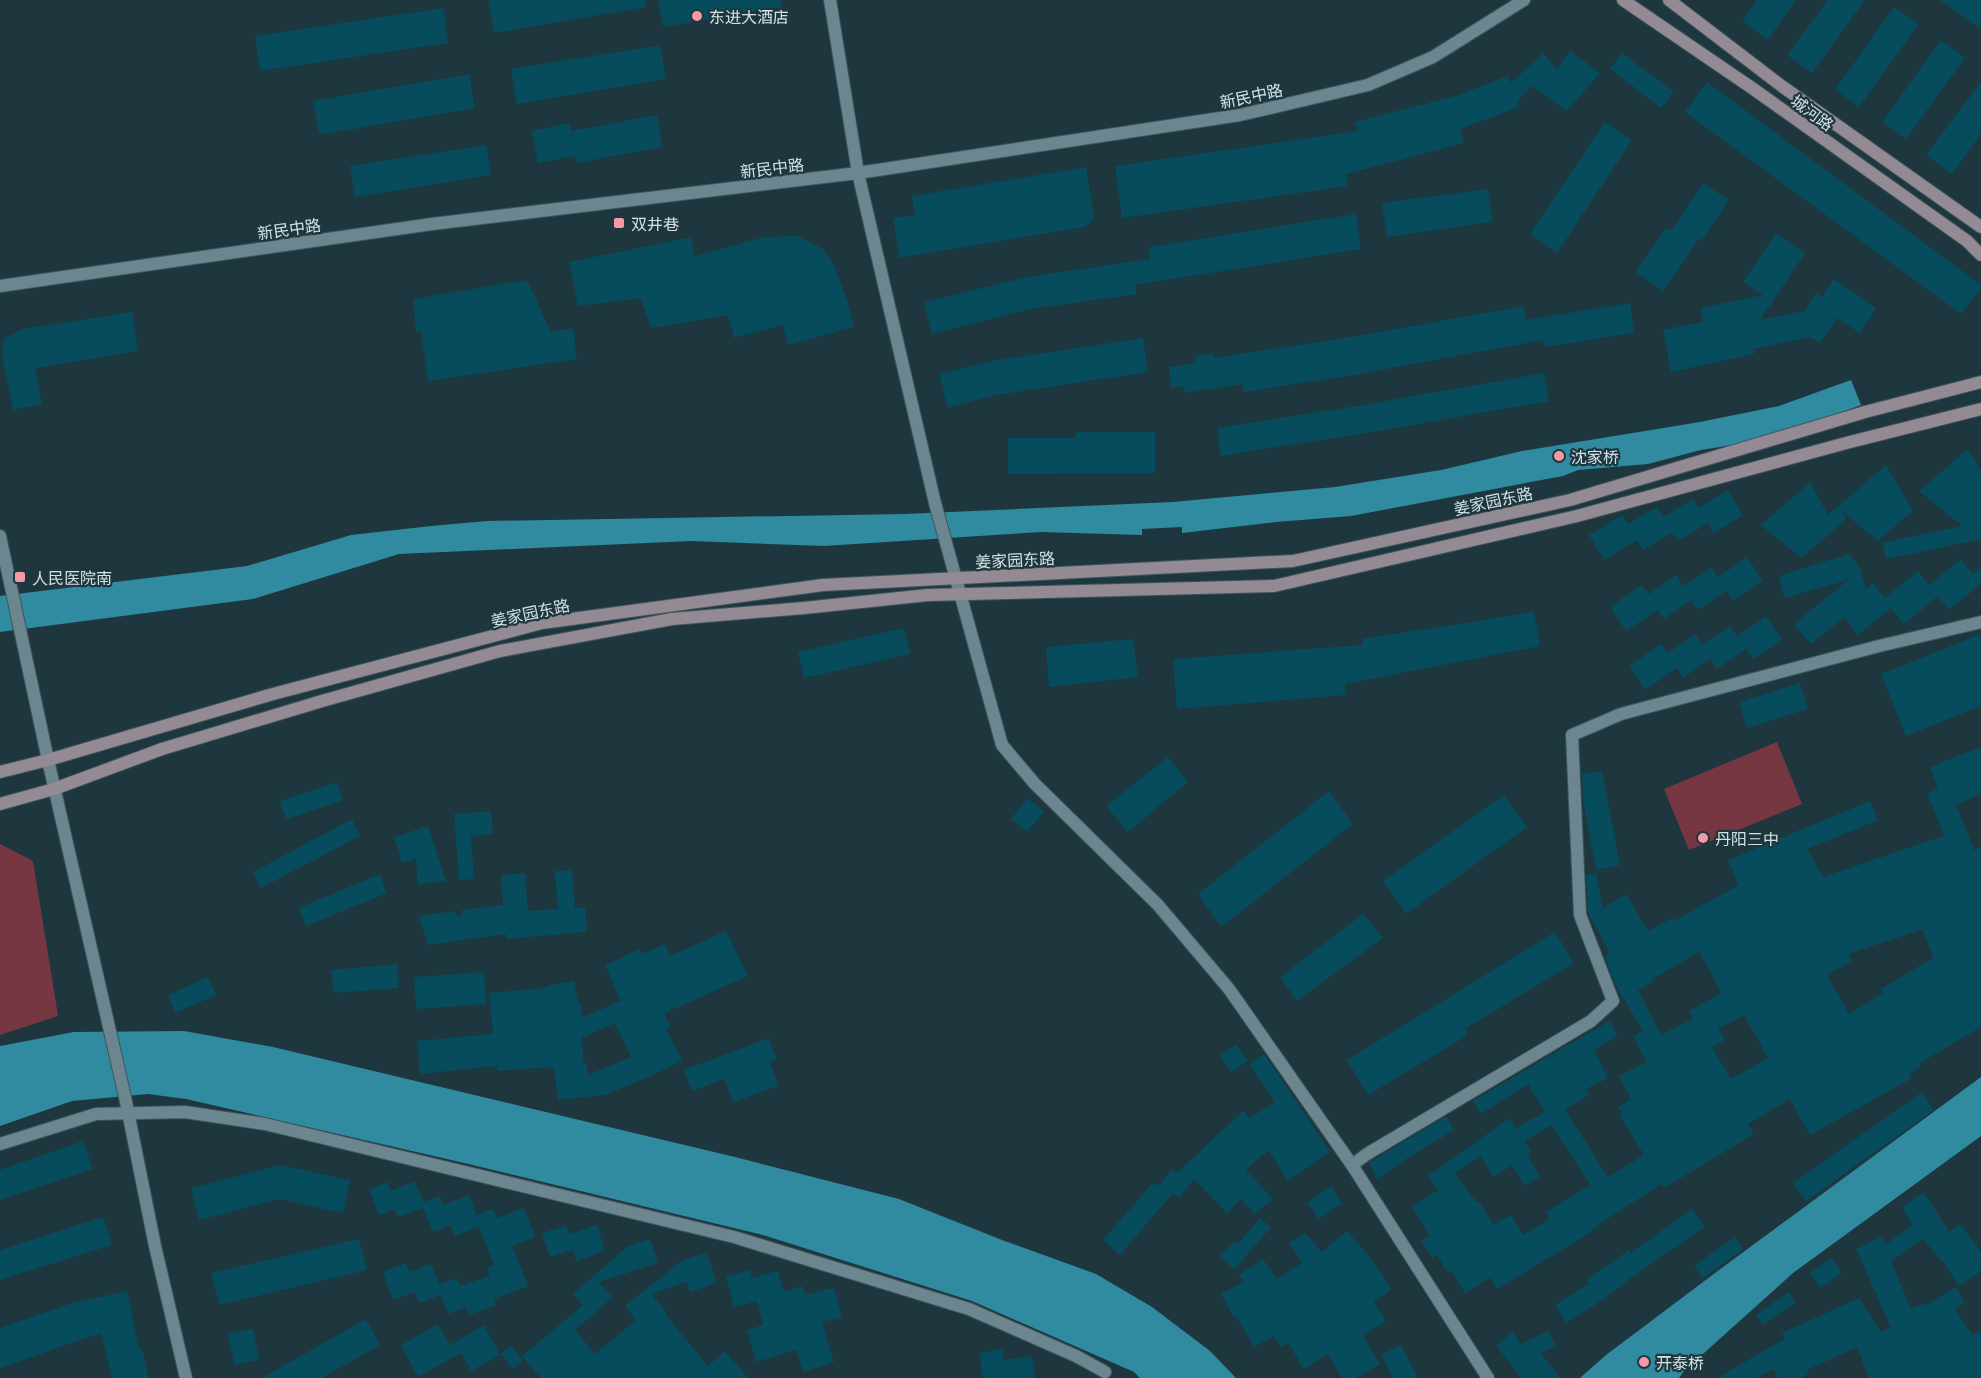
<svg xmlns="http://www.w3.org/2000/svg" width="1981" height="1378" font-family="Georgia,'Noto Sans SC',serif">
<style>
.green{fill:#773742}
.water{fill:#308aa0}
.building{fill:#064c5c;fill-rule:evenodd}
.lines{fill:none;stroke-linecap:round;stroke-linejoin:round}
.minor-casing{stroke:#3f555b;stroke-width:14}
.tertiary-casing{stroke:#3f555b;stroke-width:14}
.secondary-casing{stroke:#3f555b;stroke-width:14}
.minor{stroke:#6b868f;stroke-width:12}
.tertiary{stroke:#6b868f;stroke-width:12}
.secondary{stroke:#948a94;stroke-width:12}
.poi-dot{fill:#f49aa6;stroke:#1e373e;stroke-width:2}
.labels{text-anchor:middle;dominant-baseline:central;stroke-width:4.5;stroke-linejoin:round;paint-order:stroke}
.poi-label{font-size:16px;fill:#d3e1e6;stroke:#1e373e;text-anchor:start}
.street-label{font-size:16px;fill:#d3e1e6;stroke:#1e373e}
</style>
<rect width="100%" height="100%" fill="#1e373e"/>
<path class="green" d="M1777 742 1802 804 1689 850 1664 789Z
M0 844 33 861 58 1016 0 1035Z"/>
<path class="water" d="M1851 380 1861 405 1799 428 1738 444 1701 450 1648 464 1578 470 1563 476 1351 516 1276 522 1182 533V527L1142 529V535L1041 532 824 546 691 541 399 554 253 599 0 632V596L247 566 351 535 431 526 487 521 905 514 1173 502 1335 487 1441 470 1522 451 1700 422 1779 406Z
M184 1031 273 1047 735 1157 899 1199 1002 1240 1096 1274 1152 1307 1210 1351 1236 1378H1140L1134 1372 972 1301 763 1235 460 1162 186 1099 148 1094 72 1101 0 1126V1046L74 1032Z
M1981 1077V1136L1793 1273 1684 1371 1679 1378H1580L1606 1355 1715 1273Z"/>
<path class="building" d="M488 0H645L646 7 494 33Z
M658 0H782V7L663 27Z
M1757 0H1796L1768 40 1742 21Z
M1828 0H1865L1812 73 1787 55Z
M1940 0H1981V29Z
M1894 7 1919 24 1859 107 1835 90Z
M444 8 448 43 260 71 255 36Z
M1941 40 1965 58 1906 139 1882 122Z
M660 45 666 79 517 104 511 69Z
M1570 51 1600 73 1567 111 1532 86 1517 102 1519 107 1460 129 1464 143 1346 174 1348 186 1122 218 1115 166 1358 131 1355 122 1456 96 1508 76 1511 83 1543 53 1557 69Z
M1622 53 1674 92 1661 108 1610 69Z
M469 74 475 108 319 135 313 101Z
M1707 82 1981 285V288L1961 314 1685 112Z
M1981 82V134L1952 174 1926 155Z
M657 115 662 147 577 163 576 156 538 163 532 131 569 123 571 131Z
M1605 122 1632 140 1557 253 1530 234Z
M486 145 491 175 355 197 350 166Z
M1086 167 1094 218 1085 227 899 258 893 218 915 215 912 196Z
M1703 183 1729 200 1701 241 1699 239 1663 291 1635 272 1666 228 1671 231Z
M1488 189 1492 222 1387 237 1382 203Z
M1356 214 1361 249 1135 285 1137 294 1031 309 932 334 924 302 1027 277 1150 259 1149 247Z
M1776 233 1805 253 1760 320 1804 311 1816 293 1822 297 1834 279 1876 308 1860 333 1837 318 1820 343 1810 337 1753 349 1754 354 1671 372 1663 330 1703 322 1701 308 1763 295 1743 282Z
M797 236 823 249 834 265 847 300 854 327 788 345 783 325 734 338 728 315 651 328 641 298 578 306 569 262 691 237 695 256 765 237Z
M527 280 551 332 573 328 577 359 428 381 421 331 416 332 413 299Z
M1630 303 1634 333 1545 347 1543 340 1353 375 1244 392 1243 384 1185 393 1184 387 1171 388 1169 367 1196 363 1195 356 1213 353 1214 358 1357 336 1524 306 1526 320Z
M132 312 138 351 35 368 42 404 13 410 2 357 3 339 23 329Z
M1143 338 1148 372 996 395 948 408 939 374 991 361Z
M1544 373 1549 401 1384 430 1221 456 1217 428 1363 405Z
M1076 432H1155V473L1008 474V438H1075Z
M1968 449 1981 471V543L1978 540 1886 559 1883 545 1881 543 1962 526 1919 491Z
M1886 465 1913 511 1878 541 1843 512 1846 520 1801 558 1761 525 1810 482 1828 515Z
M1728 490 1743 515 1713 533 1708 523 1678 541 1672 533 1643 550 1637 540 1604 560 1589 535 1622 515 1628 524 1657 507 1663 517 1693 499 1698 508Z
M1849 554 1859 566 1866 589 1873 583 1885 598 1918 571 1929 585 1961 559 1973 574 1981 567V584L1949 610 1938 596 1904 624 1891 608 1858 635 1844 617 1811 644 1794 624 1848 580 1784 598 1779 576Z
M1747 557 1763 581 1733 601 1726 591 1698 610 1691 600 1664 619 1658 610 1626 631 1610 607 1642 585 1649 594 1676 575 1683 586 1712 567 1718 577Z
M1534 612 1540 646 1345 684 1346 695 1177 709 1173 659 1363 645 1362 639Z
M1766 616 1782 640 1753 659 1746 649 1717 669 1710 659 1683 678 1677 668 1645 690 1629 666 1661 644 1668 653 1695 634 1702 645 1730 626 1737 636Z
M904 628 910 654 804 678 798 652Z
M1981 634V706L1906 736 1881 674Z
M1133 639 1138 677 1049 687 1046 647Z
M1800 683 1808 709 1747 728 1739 702Z
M1981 747V794L1956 805 1974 850 1981 847V1027L1920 1063 1921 1066 1909 1074 1912 1078 1810 1135 1790 1099 1748 1124 1754 1134 1664 1188 1662 1184 1627 1206 1592 1229 1593 1231 1497 1289 1490 1278 1465 1293 1451 1271 1448 1273 1437 1255 1432 1258 1421 1241 1430 1235 1412 1207 1438 1190 1428 1176 1510 1118 1516 1128 1545 1112 1528 1084 1481 1114 1473 1101 1609 1021 1618 1036 1594 1050 1608 1078 1586 1089 1589 1095 1565 1110 1608 1177 1644 1155 1619 1114 1622 1112 1618 1107 1631 1099 1619 1076 1647 1062 1633 1037 1643 1031 1615 984 1605 956 1610 953 1588 913 1586 875 1596 873 1603 908 1626 894 1648 931 1672 918 1674 921 1739 885 1728 860 1870 801 1878 820 1807 849 1823 877 1944 836 1927 793 1938 789 1930 767ZM1923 929 1933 958 1881 989 1883 993 1849 1014 1827 975 1852 961 1848 954ZM1699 952 1722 993 1689 1011 1693 1019 1661 1035 1638 990 1655 980 1654 978ZM1744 1015 1768 1058 1731 1079 1712 1047 1725 1040 1718 1029ZM1552 1125 1590 1185 1546 1212 1550 1219 1523 1235 1511 1215 1494 1225 1479 1202 1477 1203 1455 1173 1480 1156 1494 1177 1512 1165 1525 1186 1540 1177 1527 1154 1531 1151 1524 1141Z
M1168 757 1188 782 1128 832 1106 806Z
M1602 771 1620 865 1596 870 1583 799 1582 774Z
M337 782 343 800 286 819 280 801Z
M1329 791 1353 824 1221 927 1198 894Z
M1504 795 1527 827 1406 914 1383 881Z
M1028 798 1044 812 1027 832 1011 819Z
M491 811 493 834 471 836 474 879 459 880 454 814Z
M352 819 360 836 261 888 253 872Z
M428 826 446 881 418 884 416 859 402 863 394 837Z
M572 870 575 908 585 907 587 932 506 939V934L428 945 419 916 455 911 457 917 462 916V910L503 905 501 875 525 873 528 911 558 909 555 871Z
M380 874 387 893 306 926 299 908Z
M1363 914 1383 938 1297 1001 1280 977Z
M726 931 748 976 665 1013 670 1027 666 1028 682 1061 646 1078 605 1095 558 1100 554 1067 497 1071V1066L420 1074 417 1041 493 1034 489 993 547 988V986L574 981 578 1002H580L583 1017 621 1001 605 965 640 949 642 954 665 944 670 956ZM615 1023 631 1057 588 1075 587 1063H583L582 1038Z
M1555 932 1574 963 1465 1029 1468 1035 1368 1095 1347 1060Z
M397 964 399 988 334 993 331 970Z
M484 972 486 1004 416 1009 414 977Z
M208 977 216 995 175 1013 168 995Z
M769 1038 777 1060 770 1062 778 1086 733 1102 724 1079 692 1091 684 1070Z
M1236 1044 1248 1061 1231 1072 1220 1056Z
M1264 1054 1330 1151 1288 1181 1268 1150 1246 1170 1273 1199 1255 1214 1241 1199 1227 1213 1194 1179 1179 1198 1173 1193 1120 1255 1103 1240 1153 1183 1158 1186 1172 1169 1177 1173 1243 1111 1250 1118 1275 1102 1249 1064Z
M1922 1092 1934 1110 1806 1201 1793 1183Z
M1446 1116 1454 1130 1403 1161 1378 1179 1369 1163Z
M83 1141 93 1169 0 1200V1170Z
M280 1165 350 1180 343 1213 279 1199 199 1220 191 1188Z
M415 1181 423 1202 440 1196 443 1205 469 1195 477 1215 493 1209 497 1218 524 1208 535 1237 512 1246 528 1286 494 1299 496 1305 469 1315 466 1307 448 1314 441 1295 419 1303 415 1292 393 1300 383 1272 406 1263 409 1272 431 1264 439 1284 457 1278 460 1286 490 1276 487 1268 494 1265 479 1227 455 1236 451 1225 433 1232 423 1208 398 1217 395 1209 379 1215 369 1189 388 1182 391 1191Z
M1331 1186 1342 1203 1319 1219 1307 1203Z
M1924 1192 1949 1232 1960 1224 1981 1252V1271L1959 1286 1943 1261 1942 1262 1923 1239 1891 1261 1911 1309 1924 1303 1925 1306 1956 1287 1965 1303 1955 1309 1972 1335 1981 1331V1378H1869L1857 1347 1807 1370 1809 1373 1801 1378H1778L1773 1369 1757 1378H1717L1785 1339 1782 1333 1859 1298 1881 1332 1891 1327 1856 1249 1881 1237 1885 1245 1913 1225 1902 1207Z
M1692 1209 1705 1227 1642 1270 1598 1303 1566 1323 1555 1305 1589 1284 1586 1280 1629 1250 1631 1253Z
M103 1217 112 1245 0 1280V1250Z
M1260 1218 1271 1227 1234 1270 1220 1255 1235 1241 1238 1244Z
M597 1225 605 1251 576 1261 573 1250 550 1257 542 1233 566 1226 569 1234Z
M1347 1231 1374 1262 1391 1290 1374 1302 1386 1321 1363 1336 1380 1364 1356 1378H1342L1328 1354 1304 1369 1288 1343 1281 1347 1274 1336 1254 1347 1236 1316 1234 1317 1221 1294 1245 1281 1238 1275 1263 1259 1277 1279 1302 1263 1289 1243 1305 1233 1322 1252Z
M1735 1237 1743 1249 1703 1278 1694 1266Z
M359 1239 367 1270 219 1305 211 1273Z
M650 1239 658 1263 599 1282 613 1297 575 1330 595 1354 636 1320 625 1306 681 1261 707 1253 717 1283 690 1292 687 1282 651 1294 667 1313 665 1314 708 1366 725 1351 748 1378H541L522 1356 583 1305 573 1294 628 1246Z
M1832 1258 1842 1273 1820 1288 1810 1273Z
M750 1270 752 1278 778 1271 784 1291 802 1286 805 1295 834 1288 842 1317 822 1322 834 1362 803 1372 796 1350 756 1362 747 1330 763 1325 757 1301 734 1307 726 1277Z
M127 1291 139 1349 142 1348 149 1378H112L101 1333 0 1368V1328L78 1301V1302Z
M1789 1292 1796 1303 1763 1325 1756 1315Z
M366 1319 380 1345 322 1378H262Z
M438 1324 450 1345 484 1325 500 1355 471 1371 461 1353 418 1377 401 1345Z
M253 1329 259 1360 235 1365 228 1334Z
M1548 1331 1556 1346 1541 1353 1560 1378H1521L1496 1345 1513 1332 1521 1344Z
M1401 1345 1418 1378H1393L1381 1355Z
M511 1346 523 1360 513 1369 501 1354Z
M1002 1349 1004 1360 1032 1356 1035 1378H983L979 1353Z"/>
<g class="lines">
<defs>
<path id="minor" d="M0 1144 96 1114 185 1112 265 1124 734 1237 969 1309 1076 1356 1105 1372
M1352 1165 1367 1154 1591 1021 1613 1001 1580 915 1572 735 1621 714 1879 646 1981 622"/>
<path id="tertiary" d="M830 0 858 173 935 503 1002 745 1035 784 1158 905 1229 989 1352 1165 1488 1378
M0 286 432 224 858 173 1240 115 1368 85 1433 57 1524 0
M0 536 48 760 125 1097 155 1246 186 1378"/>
<path id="secondary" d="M1623 0 1752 88 1967 241 1981 255
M1669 0 1783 87 1981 227
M0 772 48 760 273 694 542 623 823 585 1293 561 1570 500 1865 412 1981 382
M0 804 54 789 162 749 322 701 500 651 672 619 804 608 928 595 1274 586 1577 516 1850 442 1981 409"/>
</defs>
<use href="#minor" class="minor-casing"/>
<use href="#tertiary" class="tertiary-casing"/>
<use href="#secondary" class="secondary-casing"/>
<use href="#minor" class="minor"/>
<use href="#tertiary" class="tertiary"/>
<use href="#secondary" class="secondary"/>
</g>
<g class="poi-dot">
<circle cx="697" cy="16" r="6"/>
<rect x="613" y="217" width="12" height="12" rx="3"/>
<circle cx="1559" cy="456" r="6"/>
<rect x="14" y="571" width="12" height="12" rx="3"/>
<circle cx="1703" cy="838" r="6"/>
<circle cx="1644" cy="1362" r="6"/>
</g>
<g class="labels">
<g class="poi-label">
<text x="709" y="16">东进大酒店</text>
<text x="631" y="223">双井巷</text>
<text x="1571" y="456">沈家桥</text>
<text x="32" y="577">人民医院南</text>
<text x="1715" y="838">丹阳三中</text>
<text x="1656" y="1362">开泰桥</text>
</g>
<g class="street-label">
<text transform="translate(1251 95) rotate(-12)">新民中路</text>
<text transform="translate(1813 112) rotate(36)">城河路</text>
<text transform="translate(772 167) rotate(-7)">新民中路</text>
<text transform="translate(289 228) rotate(-8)">新民中路</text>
<text transform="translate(1493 500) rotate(-12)">姜家园东路</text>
<text transform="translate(1015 559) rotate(-3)">姜家园东路</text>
<text transform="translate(530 612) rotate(-12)">姜家园东路</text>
</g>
</g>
</svg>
